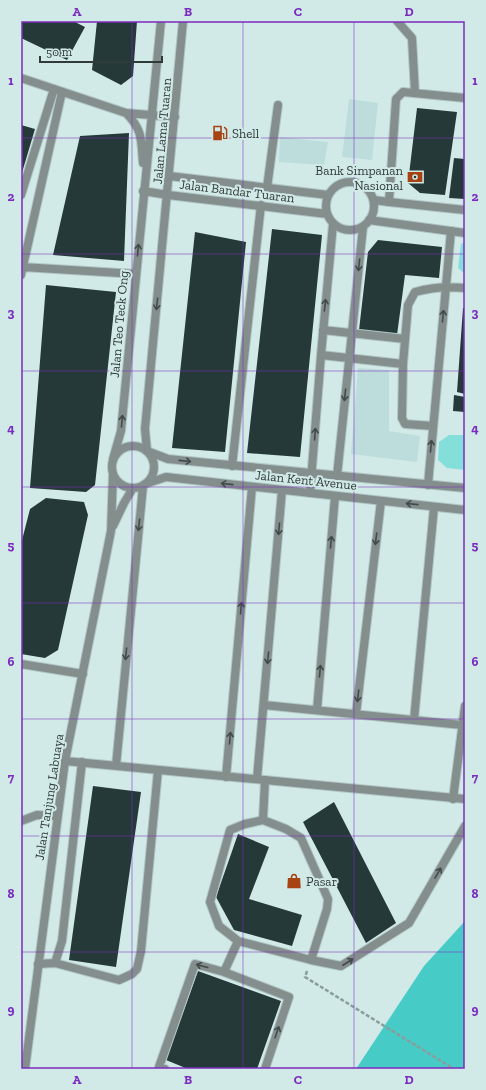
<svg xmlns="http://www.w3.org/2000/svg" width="486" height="1090" font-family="'Zilla Slab',serif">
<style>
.built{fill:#bcdddb}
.green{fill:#84dfdb}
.water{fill:#46cbc6}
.building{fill:#253938}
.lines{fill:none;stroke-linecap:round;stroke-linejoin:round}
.service-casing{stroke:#b1c7c5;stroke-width:10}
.minor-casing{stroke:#b1c7c5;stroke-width:10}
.tertiary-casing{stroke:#b1c7c5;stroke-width:10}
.path{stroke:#8a9c9b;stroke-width:2.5;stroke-dasharray:4 2;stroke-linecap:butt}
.service{stroke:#848e8d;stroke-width:8}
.minor{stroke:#848e8d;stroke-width:8}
.tertiary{stroke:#848e8d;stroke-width:8}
.oneway{stroke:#414b4a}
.grid{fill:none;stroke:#7b2cbf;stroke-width:1;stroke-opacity:0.55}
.labels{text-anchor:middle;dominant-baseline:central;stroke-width:4;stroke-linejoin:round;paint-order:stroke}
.street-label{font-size:13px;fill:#303a39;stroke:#d1eae8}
.poi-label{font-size:13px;fill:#303a39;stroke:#d1eae8;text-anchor:start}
.neatline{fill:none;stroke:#7b2cbf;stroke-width:1.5}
.grid-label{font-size:13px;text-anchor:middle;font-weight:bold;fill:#7b2cbf}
</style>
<rect width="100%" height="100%" fill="#d1eae8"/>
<path class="built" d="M349 99 378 103 372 160 342 157Z
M280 137 328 142 324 165 279 162Z
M358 368 389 370V431L420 436 417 462 351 454Z"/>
<path class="green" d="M465 242V274L458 268 461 244Z
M449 435H465V470L447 468 438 460 439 442Z"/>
<path class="water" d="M465 921V1069H356L424 966Z"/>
<path class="building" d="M21 21H73L85 27 67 60 21 38Z
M97 21H137L133 76 121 85 92 70Z
M417 108 457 112 445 195 420 193 408 183Z
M21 125 35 129 21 176Z
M129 133 124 261 53 255 80 136Z
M454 158 465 159V199L449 198Z
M272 229 322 235 300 457 247 453Z
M195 232 246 242 225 452 172 448Z
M378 240 442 247 439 278 405 275 397 335 359 330 368 252Z
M46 285 116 292 95 485 86 492 30 488Z
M463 308H465V394L457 392Z
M454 395 465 397V412L453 411Z
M46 498 84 502 88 515 58 650 45 658 21 654V544L30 509Z
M93 786 141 792 116 967 69 960Z
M334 802 396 923 366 943 303 822Z
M238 834 269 847 249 899 302 915 292 946 234 930 216 897Z
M198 971 281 1001 257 1069H188L166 1060Z"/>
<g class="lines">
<defs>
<path id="service" d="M397 21 412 38 415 93
M267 188 278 105
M21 195 54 89
M389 202 396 99 403 92 465 98
M22 267 136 274
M21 275 62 92
M323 330 405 339
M321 355 403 364
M433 426 405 424 402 418 403 364 408 305 415 292C432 287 447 286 465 288
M232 466 261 205
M337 476 363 227
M428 485 451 231
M310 493 321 355 333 224
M264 705 462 725
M317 710 335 496
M356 714 381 501
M414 720 434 507
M226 777 252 487
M257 779 282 490
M453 799 465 706
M263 820 286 829 301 838 328 899 327 909 311 960 238 941 219 926 210 902 230 830 245 824Z
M263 820 265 780
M21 821 37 815 57 816
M311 960 341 966 409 923 465 826
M55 963 62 941 82 762
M38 964 55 963 119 980 132 974 137 969 141 951 158 770
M224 972 238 941
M165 1069 159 1067 195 964 224 972 289 997 265 1069"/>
<path id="minor" d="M169 176 328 195
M326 206a24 24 0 1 1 48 0a24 24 0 1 1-48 0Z
M168 195 327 214
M389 202 465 210
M369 220 465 233
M147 451 168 459 465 488
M145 484 166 477 465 510
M65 761 465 799
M116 766 143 486"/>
<path id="tertiary" d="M21 78 126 113 175 117
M126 113C143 130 141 140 143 163
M143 191 168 195
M374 200 389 202
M112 467a21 21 0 1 1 42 0a21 21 0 1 1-42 0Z
M147 451 145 429 183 21
M113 459 121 431 161 21
M113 526 124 503 133 488
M21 664 83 674
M25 1069 65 761 111 531 113 474"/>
</defs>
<use href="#service" class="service-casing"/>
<use href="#minor" class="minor-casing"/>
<use href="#tertiary" class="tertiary-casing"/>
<path class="path" d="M307 971 305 977 454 1069"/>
<use href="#service" class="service"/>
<use href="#minor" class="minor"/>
<use href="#tertiary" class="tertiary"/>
</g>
<defs><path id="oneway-shaft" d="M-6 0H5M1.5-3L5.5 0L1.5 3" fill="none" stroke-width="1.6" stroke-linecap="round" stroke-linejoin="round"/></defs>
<g class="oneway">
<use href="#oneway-shaft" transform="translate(138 250) rotate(-85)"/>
<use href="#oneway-shaft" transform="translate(359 265) rotate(96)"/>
<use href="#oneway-shaft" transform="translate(157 304) rotate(96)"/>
<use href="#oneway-shaft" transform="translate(325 305) rotate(-84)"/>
<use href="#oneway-shaft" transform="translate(443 316) rotate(-85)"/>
<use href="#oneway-shaft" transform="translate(345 395) rotate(96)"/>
<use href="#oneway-shaft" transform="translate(122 421) rotate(-85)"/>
<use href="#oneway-shaft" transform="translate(315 434) rotate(-86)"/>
<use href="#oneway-shaft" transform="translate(431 446) rotate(-85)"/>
<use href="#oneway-shaft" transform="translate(185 461) rotate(6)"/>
<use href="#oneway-shaft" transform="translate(227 484) rotate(-174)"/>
<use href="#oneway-shaft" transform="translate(412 504) rotate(-174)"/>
<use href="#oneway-shaft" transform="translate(139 525) rotate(96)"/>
<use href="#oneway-shaft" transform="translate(279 529) rotate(95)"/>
<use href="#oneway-shaft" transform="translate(376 539) rotate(97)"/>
<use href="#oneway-shaft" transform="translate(331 542) rotate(-85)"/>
<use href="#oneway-shaft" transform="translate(241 608) rotate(-85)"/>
<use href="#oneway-shaft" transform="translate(126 654) rotate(96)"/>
<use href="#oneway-shaft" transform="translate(268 658) rotate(95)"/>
<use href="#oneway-shaft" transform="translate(320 671) rotate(-85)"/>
<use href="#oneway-shaft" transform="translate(358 696) rotate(97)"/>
<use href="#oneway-shaft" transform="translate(230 738) rotate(-85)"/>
<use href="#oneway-shaft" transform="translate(438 873) rotate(-60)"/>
<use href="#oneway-shaft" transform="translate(348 962) rotate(-33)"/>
<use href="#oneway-shaft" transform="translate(202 966) rotate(-165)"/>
<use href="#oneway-shaft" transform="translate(277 1032) rotate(-71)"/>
</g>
<path class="grid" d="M132 21V1069M243 21V1069M354 21V1069M21 138H465M21 254H465M21 371H465M21 487H465M21 603H465M21 719H465M21 836H465M21 952H465"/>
<defs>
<symbol id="fuel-bare" viewBox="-9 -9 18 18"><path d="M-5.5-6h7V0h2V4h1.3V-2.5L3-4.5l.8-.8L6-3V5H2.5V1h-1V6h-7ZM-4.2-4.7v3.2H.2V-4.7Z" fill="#a74212" stroke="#d1eae8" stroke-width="2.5" paint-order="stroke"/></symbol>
<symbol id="bank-bare" viewBox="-9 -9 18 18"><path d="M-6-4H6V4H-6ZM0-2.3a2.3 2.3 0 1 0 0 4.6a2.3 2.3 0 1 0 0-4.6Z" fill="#a74212" stroke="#d1eae8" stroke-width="2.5" paint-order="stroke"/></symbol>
<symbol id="shop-bare" viewBox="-9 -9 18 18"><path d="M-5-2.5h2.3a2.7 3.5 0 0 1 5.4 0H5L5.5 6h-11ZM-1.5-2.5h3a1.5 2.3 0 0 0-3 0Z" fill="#a74212" stroke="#d1eae8" stroke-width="2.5" paint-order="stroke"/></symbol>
</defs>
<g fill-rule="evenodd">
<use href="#fuel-bare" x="209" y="122" width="22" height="22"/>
<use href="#bank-bare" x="404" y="166" width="22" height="22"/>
<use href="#shop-bare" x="283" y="870" width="22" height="22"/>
</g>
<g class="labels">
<g class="street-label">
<text transform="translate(162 131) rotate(-85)">Jalan Lama Tuaran</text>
<text transform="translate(237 191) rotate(7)">Jalan Bandar Tuaran</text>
<text transform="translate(119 324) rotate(-85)">Jalan Teo Teck Ong</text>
<text transform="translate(306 480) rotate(6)">Jalan Kent Avenue</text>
<text transform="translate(49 797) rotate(-81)">Jalan Tanjung Labuaya</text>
</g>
<g class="poi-label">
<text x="232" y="133">Shell</text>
<text x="403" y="170" text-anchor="end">Bank Simpanan<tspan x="403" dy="15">Nasional</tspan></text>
<text x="306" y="881">Pasar</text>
</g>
</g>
<rect width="486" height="1090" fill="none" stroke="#d1eae8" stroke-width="44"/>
<path d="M40 56v6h122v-6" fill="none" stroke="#303a39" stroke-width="2"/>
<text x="46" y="56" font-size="12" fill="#303a39" stroke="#d1eae8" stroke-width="3" paint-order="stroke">50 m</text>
<rect x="22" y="22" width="442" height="1046" class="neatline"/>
<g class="grid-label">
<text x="77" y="16">A</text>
<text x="188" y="16">B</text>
<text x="298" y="16">C</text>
<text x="409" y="16">D</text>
<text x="11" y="85">1</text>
<text x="475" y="85">1</text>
<text x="11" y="201">2</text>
<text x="475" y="201">2</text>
<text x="11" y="317">3</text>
<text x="475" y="317">3</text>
<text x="11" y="433">4</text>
<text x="475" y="433">4</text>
<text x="11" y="550">5</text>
<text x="475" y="550">5</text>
<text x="11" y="666">6</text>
<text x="475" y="666">6</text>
<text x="11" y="782">7</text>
<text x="475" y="782">7</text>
<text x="11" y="898">8</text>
<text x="475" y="898">8</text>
<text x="11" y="1014">9</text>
<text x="475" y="1014">9</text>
<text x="77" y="1084">A</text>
<text x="188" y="1084">B</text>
<text x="298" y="1084">C</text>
<text x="409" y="1084">D</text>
</g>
</svg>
